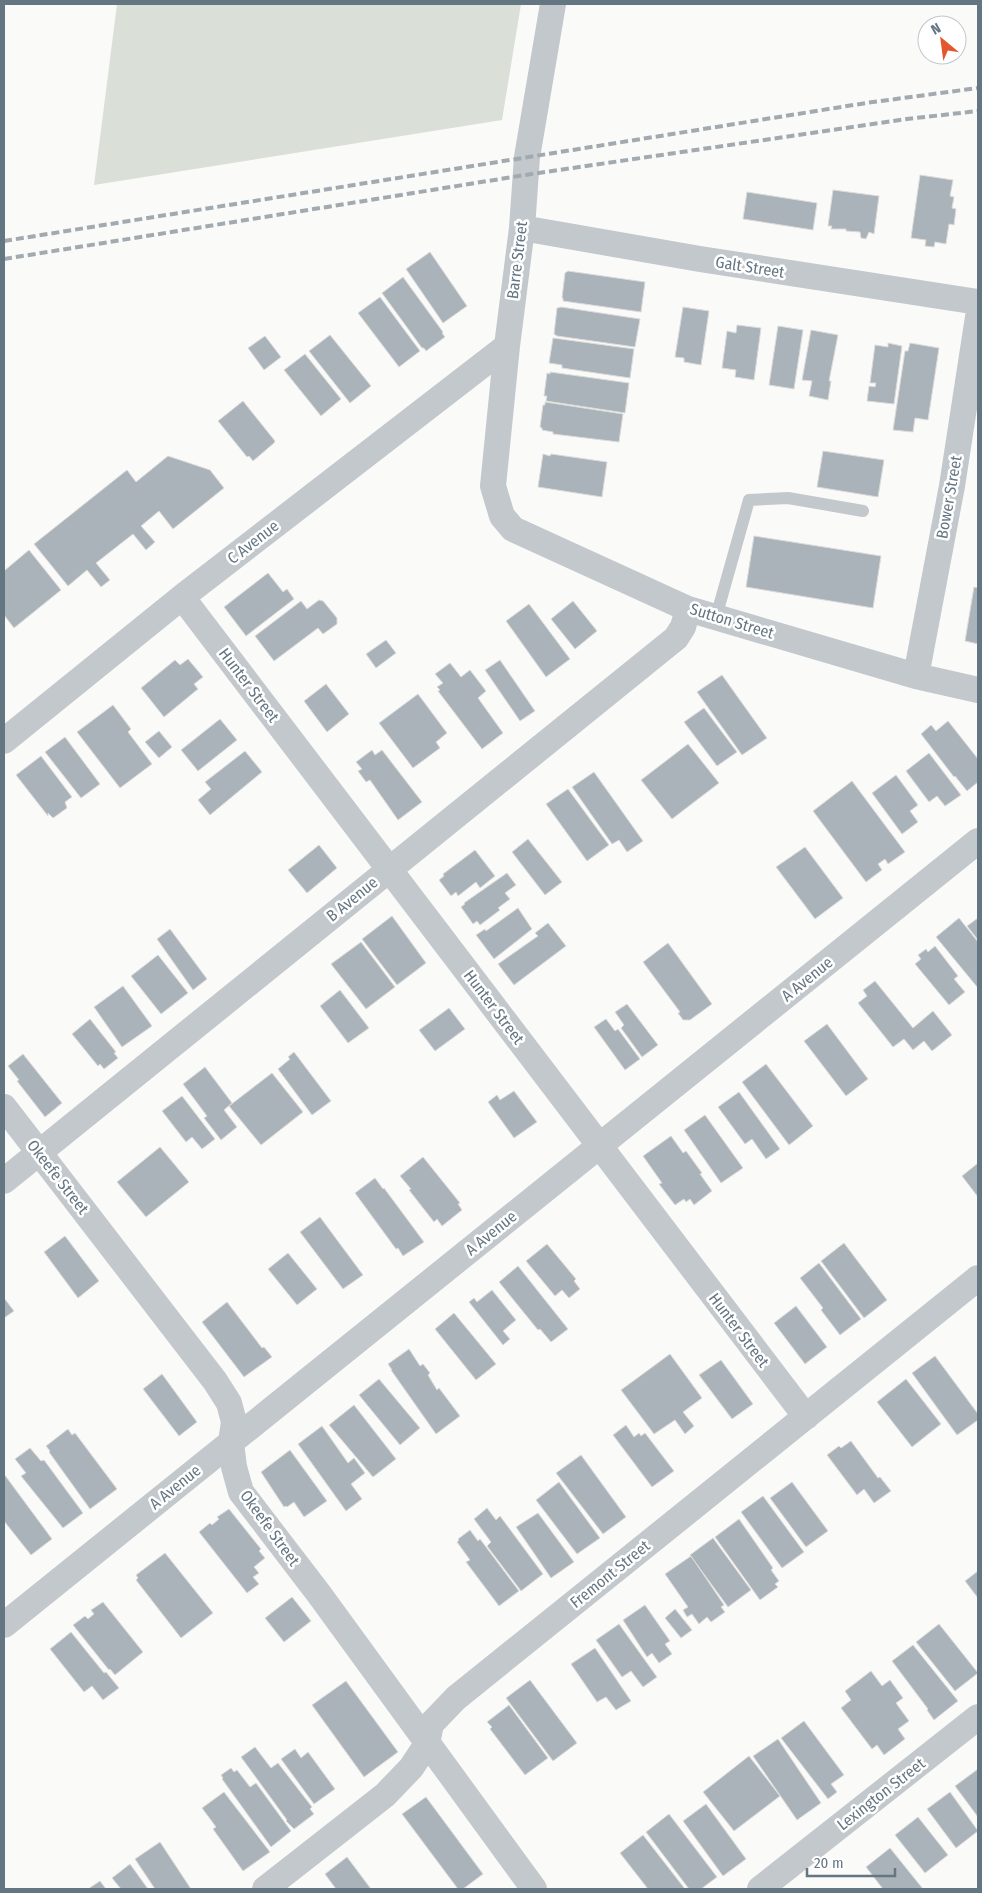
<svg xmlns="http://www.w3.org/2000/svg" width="982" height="1893" font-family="'Fira Sans Condensed',sans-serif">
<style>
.green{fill:#dadfd7}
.building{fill:#aab3b9;stroke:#dcdcda}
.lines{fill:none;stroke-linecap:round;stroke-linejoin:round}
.service{stroke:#c3c8cc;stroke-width:12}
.minor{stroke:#c3c8cc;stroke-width:26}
.rail{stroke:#a2aab0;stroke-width:4;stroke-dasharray:8 4;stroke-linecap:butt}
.labels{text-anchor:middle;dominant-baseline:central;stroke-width:5;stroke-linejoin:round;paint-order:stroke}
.street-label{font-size:16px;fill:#657683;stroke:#fff}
</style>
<rect width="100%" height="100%" fill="#fafaf8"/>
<path class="green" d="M117 4H521L502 120 94 185Z"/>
<path class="building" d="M920 175 953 180 950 196 954 197 952 208 956 209 954 225 949 224 946 244 935 242 934 247 925 246 926 240 911 238Z
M833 190 879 196 874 234 869 232 866 239 861 238 860 232 846 231V229H831L832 226H828Z
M747 192 817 203 813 230 743 219Z
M430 252 467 306 443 323 406 269Z
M568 271 645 282 641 312 563 301V298H562L565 273Z
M403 277 443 332 442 333 445 337 426 351 424 348H422L382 293Z
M380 297 420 351 399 367 358 313Z
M561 307 640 319 635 347 557 336 554 334 557 308Z
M683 307 709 311 701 365 684 362V358L675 357Z
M737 325 761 328 754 380 735 377 736 370 722 368 727 331 736 333Z
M778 326 803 330 794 389 769 385Z
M811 330 838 335 829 381H831L828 400 809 396 812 381 802 380Z
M330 335 371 386 350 403 309 351Z
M265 336 281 357 264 370 248 348Z
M553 338 634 349 630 378 562 368V365L549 363Z
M888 343 902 346 894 404 867 401 869 386 875 387 876 383H870L875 345 888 347Z
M910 343 939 348 928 420 915 418 913 432 893 430 905 351H908Z
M305 354 341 399 321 416 284 370Z
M550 372 629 383 625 413 546 401 547 396H544L547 373 550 374Z
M243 401 275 441 274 443 253 461 249 456 247 457 218 421Z
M545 402 623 414 619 442 553 434V432L542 430V428L540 427 543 405H545Z
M823 451 884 460 878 497 817 487Z
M543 454 550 456 551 454 607 462 602 497 538 487Z
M168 456 210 470 224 488 173 529 159 511 141 526 155 542 146 550 133 534 96 563 110 580 101 587 87 570 68 586 34 544 127 470 136 482Z
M754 536 881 556 873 608 746 587Z
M29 550 61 590 14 628 4 615V571Z
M268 573 283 592 287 589 294 599 246 636 224 607Z
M974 587 978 588V644L965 641Z
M319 600 323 601 337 618V624L323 634 318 628 274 661 255 636 301 601 307 609Z
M573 601 597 631 575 649 551 619Z
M529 604 570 659 546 677 506 621Z
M386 640 396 653 376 668 366 654Z
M188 659 203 677 194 684 198 689 164 717 141 688 175 660 180 665Z
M500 660 535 711 520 721 485 670Z
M450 663 461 677 470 670 486 691 478 698 503 733 482 749 438 691 440 690 437 687 443 683 435 674Z
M722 675 767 738 742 755 697 692Z
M326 684 349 714 327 732 304 701Z
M418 694 447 733 436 742 440 748 413 768 379 723Z
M113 705 131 729 128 732 152 764 120 788 77 732Z
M704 708 737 752 717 766 684 722Z
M220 719 237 740 198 771 181 750Z
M948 721 978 759V782L967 791 955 776 954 777 921 734 931 725 936 731Z
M159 731 172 747 159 758 145 742Z
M65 737 100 784 81 798 45 752Z
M688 744 719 783 672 819 641 780Z
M372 750 375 755 382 750 422 802 398 820 370 780 366 782 358 771 362 769 356 762Z
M245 751 262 772 210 815 198 800 211 789 205 782Z
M929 753 961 795 945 806 937 796 929 802 906 771Z
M41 756 72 797 65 802 67 808 53 818 48 813V816L16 775Z
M594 772 643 841 627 852 619 840 612 844 572 787Z
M896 775 918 805 910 811 918 822 902 834 872 793Z
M852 781 905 852 888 864 885 859 878 864 882 870 866 882 813 811Z
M568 789 609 845 587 861 546 804Z
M528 839 562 882 545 895 512 852Z
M319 845 337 868 307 893 288 870Z
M805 847 843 898 815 919 776 867Z
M475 850 495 876 480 888 476 882 458 896 456 892 451 896 439 880 444 876 443 874Z
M507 873 516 885 505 893 510 899 498 908 500 910 480 925 477 921 473 924 461 907 465 904 464 903Z
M518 908 532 929 494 959 476 935 485 929 486 931Z
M392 916 426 963 397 985 362 939Z
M959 918 978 942V988L936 937Z
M978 918V940L967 926Z
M548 923 566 946 514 985 498 964 538 936 535 933Z
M170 929 207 979 193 990 157 939Z
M361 942 395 987 366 1009 331 964Z
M668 943 712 1004 690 1020H683L678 1013 680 1012 643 962Z
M935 946 958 976 954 979 965 992 949 1005 915 964 921 959 918 955 926 949 928 952Z
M158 955 188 993 161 1014 131 976Z
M875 981 913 1028 933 1011 952 1035 932 1051 924 1041 913 1050 904 1039 893 1047 858 1003 867 996 863 990Z
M123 986 152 1026 122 1047 94 1007Z
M340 990 369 1028 348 1043 320 1006Z
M627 1004 658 1045 642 1057 621 1028 624 1025 615 1012Z
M449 1008 465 1029 435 1051 419 1030Z
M90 1019 116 1052 114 1053 118 1058 104 1069 100 1064 98 1066 72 1034Z
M606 1019 615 1031 618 1029 640 1059 625 1070 594 1027Z
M827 1024 868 1079 846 1096 804 1041Z
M294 1052 331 1101 312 1115 278 1069 290 1059 288 1057Z
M23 1054 62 1103 45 1117 17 1081 19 1080 8 1066Z
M766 1064 813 1126 789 1145 742 1082Z
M205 1067 232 1103 224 1110 237 1127 221 1140 204 1118 207 1116 183 1084Z
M272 1073 303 1112 261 1145 229 1106Z
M514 1091 537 1122 514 1138 488 1102 497 1095 500 1100Z
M739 1092 780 1149 766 1159 752 1139 745 1144 718 1107Z
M182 1096 215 1139 202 1149 192 1137 186 1142 162 1111Z
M705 1115 743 1168 721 1183 684 1130Z
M671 1136 683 1153 686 1151 702 1173 700 1174 712 1191 694 1205 690 1199 686 1202 684 1199 675 1205 659 1184 662 1183 643 1156Z
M160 1147 189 1182 146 1217 117 1182Z
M423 1157 460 1203 458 1204 462 1210 442 1226 437 1219 434 1222 409 1190 411 1189 400 1176Z
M978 1163V1197L962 1176Z
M375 1178 383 1189 384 1188 424 1242 403 1256 398 1248 396 1249 355 1193Z
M320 1217 363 1275 343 1289 300 1232Z
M65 1236 99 1281 78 1298 44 1252Z
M844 1243 887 1300 864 1318 821 1261Z
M547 1244 576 1279 574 1281 580 1289 569 1298 562 1290 555 1296 526 1261Z
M288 1253 317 1289 297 1305 268 1269Z
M819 1263 861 1319 840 1335 821 1310 823 1308 800 1278Z
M518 1266 568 1329 551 1342 540 1329 538 1330 499 1282Z
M492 1290 516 1320 503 1331 510 1339 503 1345 469 1302 474 1298 477 1302Z
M4 1298 14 1311 4 1318Z
M227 1302 262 1348 264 1347 272 1357 244 1377 202 1322Z
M796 1306 827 1347 805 1364 774 1323Z
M454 1313 496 1364 476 1380 435 1329Z
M409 1349 420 1366 423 1364 430 1373 428 1375 437 1390 439 1388 460 1416 436 1434 391 1370H392L388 1364Z
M670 1354 702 1398 683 1412 694 1426 685 1434 675 1420 654 1434 621 1390Z
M935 1356 978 1414V1420L957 1435 912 1373Z
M721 1360 753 1404 732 1419 699 1375Z
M162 1374 197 1422 179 1436 143 1389Z
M379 1379 420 1428 400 1445 359 1395Z
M906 1379 941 1424 912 1447 877 1402Z
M354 1405 396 1459 373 1477 329 1425Z
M626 1425 634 1437 639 1433 641 1436 645 1433 674 1471 652 1487 613 1435Z
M322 1426 348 1463 354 1458 365 1473 351 1484 362 1499 346 1511 298 1444Z
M68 1429 72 1435 75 1433 117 1489 90 1509 49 1452 50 1451 46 1446Z
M851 1441 878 1478 880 1477 891 1491 874 1503 864 1489 857 1495 827 1455 839 1446 841 1448Z
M30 1448 41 1461 44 1460 83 1513 63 1528 21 1476 26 1473 15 1459Z
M290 1450 327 1501 304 1517 294 1502 287 1507 286 1506 284 1507 261 1472Z
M581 1455 626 1517 603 1534 556 1473Z
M4 1474 52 1539 31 1555 4 1521Z
M559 1482 600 1538 577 1554 536 1500Z
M792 1482 828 1531 806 1547 770 1498Z
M763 1496 804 1552 782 1568 741 1512Z
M487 1508 496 1520 500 1516 543 1574 521 1591 487 1546 491 1542 474 1519Z
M229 1509 261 1549 259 1551 265 1558 254 1567 259 1573 253 1577 259 1584 247 1593 199 1532 210 1523 212 1525 219 1519 217 1517Z
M538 1513 574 1562 551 1578 516 1527Z
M739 1519 773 1568 771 1570 779 1581 775 1584 778 1587 760 1600 715 1537Z
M470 1530 478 1541 480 1539 519 1591 499 1606 466 1562 470 1560 457 1542 459 1540 458 1539Z
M713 1538 751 1590 728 1607 690 1555Z
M165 1553 213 1613 181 1638 136 1580 138 1578 136 1575Z
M691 1556 724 1605 721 1607 725 1612 711 1622 707 1617 699 1624 692 1614 687 1617 683 1610 688 1607 665 1574Z
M978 1571V1598L965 1581Z
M292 1597 311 1621 284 1642 265 1618Z
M103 1602 143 1652 115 1675 110 1669 109 1670 73 1625 85 1616 88 1619 94 1614 91 1610Z
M645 1605 670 1641 665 1644 672 1654 659 1663 652 1653 647 1657 623 1620Z
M675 1609 692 1630 681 1638 665 1618Z
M619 1624 657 1677 643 1687 631 1671 622 1677 596 1640Z
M939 1624 978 1673 955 1691 916 1642Z
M71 1632 104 1673 106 1672 119 1688 103 1700 92 1686 84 1692 50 1649Z
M913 1645 958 1701 934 1720 927 1710 928 1709 892 1661Z
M595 1648 631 1701 616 1710 606 1697 597 1702 571 1664Z
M871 1671 882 1686 890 1680 903 1698 896 1703 909 1721 898 1729 905 1739 884 1755 877 1745 872 1749 841 1708 851 1700 845 1691Z
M530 1680 577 1743 553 1761 506 1698Z
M346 1681 398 1752 364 1777 312 1705Z
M509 1705 548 1758 525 1775 490 1729 492 1727 487 1722Z
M804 1721 844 1775 831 1784 837 1792 828 1799 781 1738Z
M778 1739 821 1803 797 1820 753 1756Z
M255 1747 271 1768 278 1763 312 1807 310 1809 314 1814 294 1829 286 1821 287 1820 241 1757Z
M295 1749 301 1758 308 1752 335 1789 314 1804 281 1759Z
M749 1756 780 1796 734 1831 703 1792Z
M231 1768 234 1772 237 1770 250 1787 256 1783 291 1831 271 1847 222 1779 223 1778 221 1775Z
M978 1769V1817L955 1786Z
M224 1792 270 1852 243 1871 213 1829 216 1827 202 1808Z
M950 1792 978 1831 956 1848 927 1809Z
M426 1797 483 1874 463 1889H458L402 1814Z
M706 1804 746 1859 723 1876 683 1821Z
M669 1814 717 1877 701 1889H689L646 1832Z
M918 1817 948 1855 925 1873 895 1835Z
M643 1835 685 1889H648L620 1853Z
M160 1842 191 1889H155L135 1859Z
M890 1848 923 1889H883L866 1867Z
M347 1857 371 1889H336L325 1874Z
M130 1864 148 1889H121L112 1878Z
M100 1881 106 1889H88Z"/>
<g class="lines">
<path class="service" d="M716 617 749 500 788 498 863 511"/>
<path class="minor" d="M553 4 527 157 522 228 507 346 493 486 502 516 513 529 688 609 916 676 978 690
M522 228 700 259 978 302
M182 597 806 1417
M916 676 952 486 978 317
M4 741 182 597 507 346
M4 1107 215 1381 229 1403 234 1422 231 1442 234 1467 241 1492 319 1594 534 1889
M4 1181 676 638 683 627 688 609
M4 1625 978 841
M265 1889 385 1795 411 1768 427 1744 431 1724 456 1698 978 1278
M760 1889 978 1717"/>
<path class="rail" d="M4 241 866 103 978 88
M4 259 525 175 907 119 978 111"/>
</g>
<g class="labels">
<g class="street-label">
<text transform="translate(517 260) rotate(-83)">Barre Street</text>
<text transform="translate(750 267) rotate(9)">Galt Street</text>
<text transform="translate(949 497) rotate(-80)">Bower Street</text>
<text transform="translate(253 542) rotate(-38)">C Avenue</text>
<text transform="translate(732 621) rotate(17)">Sutton Street</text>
<text transform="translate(249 685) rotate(53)">Hunter Street</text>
<text transform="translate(352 899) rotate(-39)">B Avenue</text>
<text transform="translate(807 979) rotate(-39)">A Avenue</text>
<text transform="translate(494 1007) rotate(53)">Hunter Street</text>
<text transform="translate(58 1177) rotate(52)">Okeefe Street</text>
<text transform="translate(491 1233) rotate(-39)">A Avenue</text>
<text transform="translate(739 1330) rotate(53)">Hunter Street</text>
<text transform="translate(175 1487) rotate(-39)">A Avenue</text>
<text transform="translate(270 1528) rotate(54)">Okeefe Street</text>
<text transform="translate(610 1574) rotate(-39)">Fremont Street</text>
<text transform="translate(881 1794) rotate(-38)">Lexington Street</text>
</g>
</g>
<rect width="982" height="1893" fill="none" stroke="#657683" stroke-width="10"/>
<g transform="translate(942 40) rotate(331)"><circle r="24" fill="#ffffff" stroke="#c1c8cd"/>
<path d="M0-4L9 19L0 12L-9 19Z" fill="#e4572e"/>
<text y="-8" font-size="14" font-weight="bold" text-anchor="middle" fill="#657683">N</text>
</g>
<path d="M807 1868v8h88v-8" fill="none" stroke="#657683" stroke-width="2.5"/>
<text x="814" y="1868" font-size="15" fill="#657683" stroke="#ffffff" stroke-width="4" paint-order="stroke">20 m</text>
</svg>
